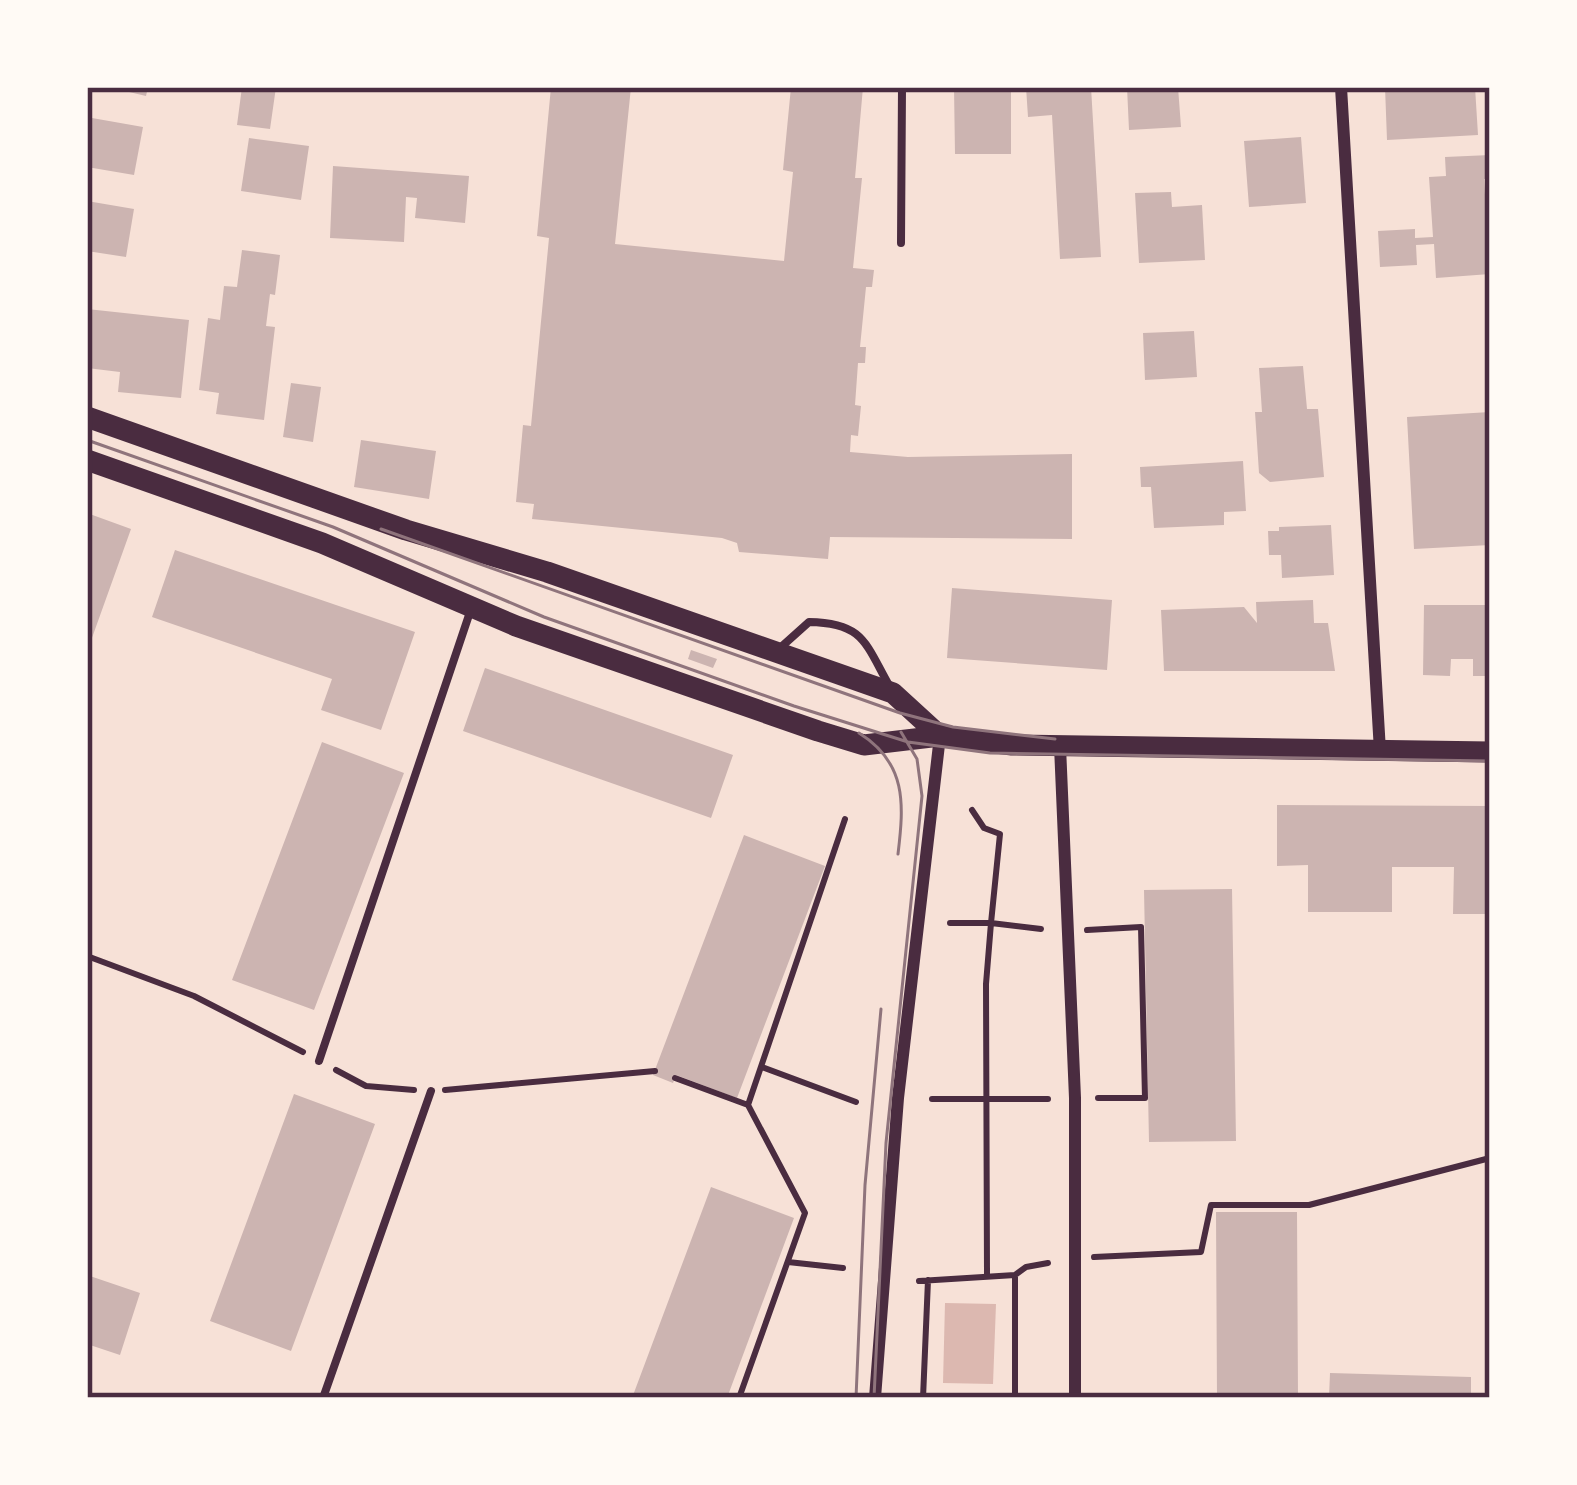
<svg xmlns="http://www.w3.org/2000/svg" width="1577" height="1485" font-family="Ubuntu,sans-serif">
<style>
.water{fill:#dcb8b0}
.building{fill:#ccb4b1}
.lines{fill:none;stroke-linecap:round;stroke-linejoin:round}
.path{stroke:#4a2c40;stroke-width:6}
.service{stroke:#4a2c40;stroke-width:8}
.minor{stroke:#4a2c40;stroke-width:12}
.tertiary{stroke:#4a2c40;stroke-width:21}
.tram{stroke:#8f747c;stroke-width:3}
.neatline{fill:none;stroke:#4a2c40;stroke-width:4.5}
</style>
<rect width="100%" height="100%" fill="#f7e1d7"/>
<path class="water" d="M945 1303 996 1304 993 1384 943 1383Z"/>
<path class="building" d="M108 87H148L146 96Z
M242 87H276L270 129 237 125Z
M551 87H631L615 244 784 261 793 172 783 170 791 87H863L855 178H862L853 268 874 270 872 287H866L860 347H866L865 363H858L855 405 861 406 858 436 851 435 850 452 908 457 1072 454V539L830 537 828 559 739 552 737 543 722 538 532 519 534 504 516 502 523 425 531 426 549 238 537 236Z
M954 87H1011V154H955Z
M1026 87H1091L1101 257 1060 259 1052 115 1028 117Z
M1127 87H1178L1181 127 1129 130Z
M1385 87H1475L1478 135 1387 140Z
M92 118 143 127 134 175 87 167Z
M1301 137 1306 203 1249 207 1244 141Z
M249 138 309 146 301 200 241 191Z
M1490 155V179H1484L1490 274 1436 278 1434 244 1416 245 1417 265 1380 267 1378 231 1415 229V238L1433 237 1429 177 1446 176 1445 157Z
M333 166 469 176 465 223 415 218 417 198 406 197 404 242 330 238Z
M1171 192 1172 207 1202 205 1205 260 1139 263 1135 193Z
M87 201 134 209 126 257 87 251Z
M242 250 280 255 275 295 270 294 266 326 275 327 264 420 216 414 219 393 199 390 208 318 220 320 224 286 237 287Z
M87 309 189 320 181 398 118 392 120 372 87 368Z
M1194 331 1197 377 1145 380 1143 333Z
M1303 366 1307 409H1318L1324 477 1270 482 1259 473 1255 412H1262L1259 368Z
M291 383 321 387 313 442 283 437Z
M1490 412V545L1414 549 1407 417Z
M361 440 436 451 429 499 354 487Z
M1243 461 1246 511 1224 512V525L1154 528 1151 487H1141L1140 467Z
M87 513 131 529 88 649H87Z
M1331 525 1334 575 1282 578 1281 555H1269L1268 531H1279V527Z
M175 550 415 632 381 730 321 710 332 679 152 617Z
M952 588 1112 600 1107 670 947 658Z
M1313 600 1314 623H1328L1335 671H1164L1161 610 1244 607 1257 623 1256 602Z
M1424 605H1490V676H1473V659H1451L1450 676 1423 675Z
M691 650 717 659 713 668 688 659Z
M485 668 733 755 711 818 463 731Z
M322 742 404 773 314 1010 232 980Z
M1277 805 1490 806V914H1453L1454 867H1392V912H1308V865L1277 866Z
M744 835 825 866 737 1098 676 1075 673 1083 653 1075Z
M1232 889 1236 1141 1149 1142 1144 890Z
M294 1094 375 1124 291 1351 210 1321Z
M711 1187 794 1218 727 1398H632Z
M1216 1212H1297L1298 1398H1217Z
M87 1275 140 1293 120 1355 87 1344Z
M1330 1373 1471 1377V1398H1329Z"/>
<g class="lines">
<path class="path" d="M950 923H991L1000 834 984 828 972 810
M1087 930 1141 927 1145 1098H1098
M87 956 194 996 303 1052
M762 1067 856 1102
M336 1070 366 1086 414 1090
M675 1078 748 1105 805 1213 739 1398
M445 1090 655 1071
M932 1099H1048
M748 1105 845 819
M1094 1257 1201 1252 1211 1205H1309L1490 1158
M788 1262 843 1268
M1015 1275 1026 1267 1048 1263
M987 1276 986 984 991 923 1041 929
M919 1281 1015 1275V1398
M923 1398 928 1280"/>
<path class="service" d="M901 243 902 87
M780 648 809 622C864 623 865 643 890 687
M319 1061 471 609
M323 1398 431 1091"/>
<path class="minor" d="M1341 87 1380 751
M1060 746 1075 1098V1398
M875 1398 898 1098 940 736"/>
<path class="tertiary" d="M87 417 406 530 547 572 893 693 940 736
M87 460 322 543 516 626 818 731 864 745 940 736 1012 745 1490 752"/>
<path class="tram" d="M87 440 333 527 544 617 794 706 908 742 990 753 1490 761
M381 529 900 713 953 727 1055 739
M859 733C907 763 904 804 898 854
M856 1398 865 1185 881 1009
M874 1398 886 1143 922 796 917 759 901 732"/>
</g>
<rect width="1577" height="1485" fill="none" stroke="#fffaf5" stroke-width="180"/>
<rect x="90" y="90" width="1397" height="1305" class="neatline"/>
</svg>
